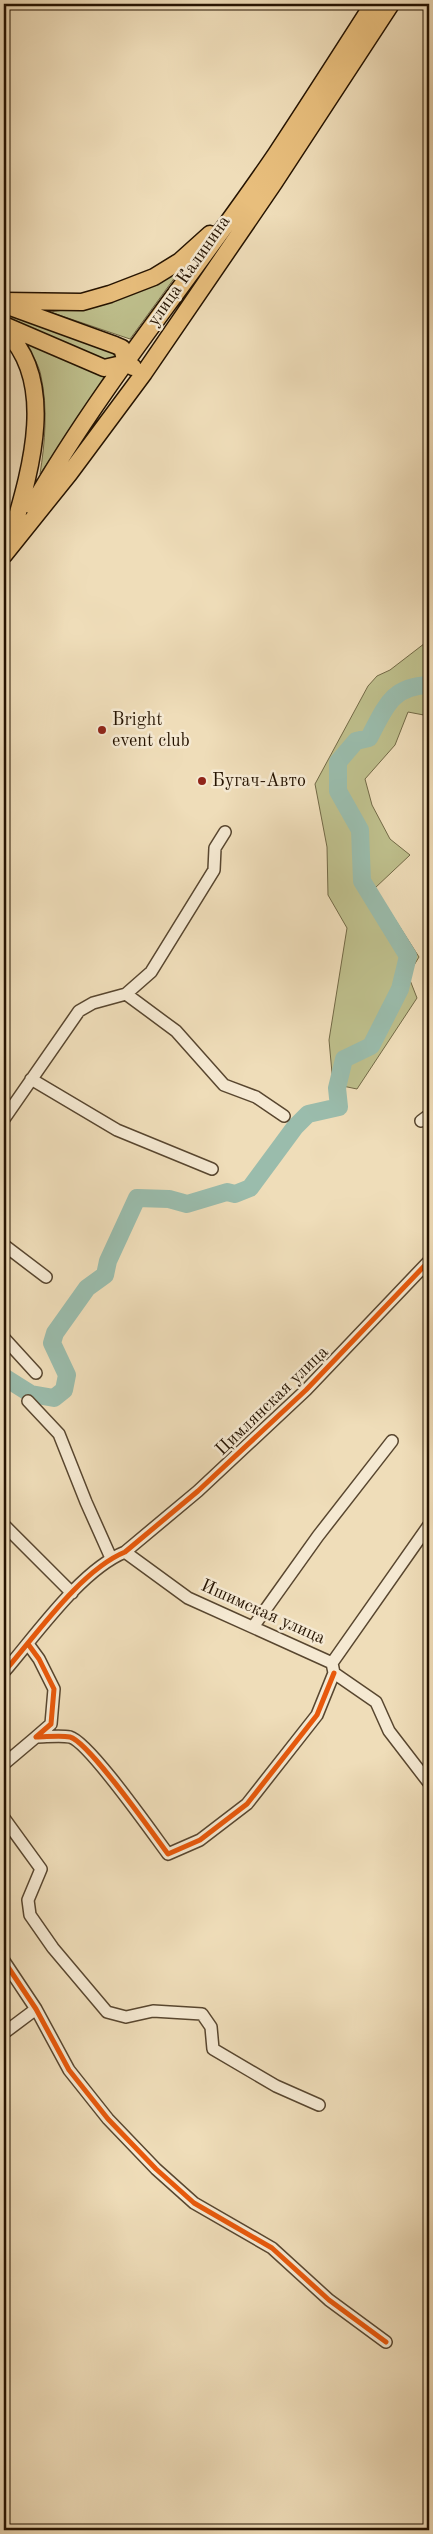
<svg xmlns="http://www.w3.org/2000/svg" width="433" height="2534" font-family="'Old Standard TT',serif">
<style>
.green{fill:#bebf8c;stroke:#726946}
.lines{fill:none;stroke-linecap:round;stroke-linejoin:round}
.river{stroke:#9abcac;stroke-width:18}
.minor-casing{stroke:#58462f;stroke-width:14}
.primary-casing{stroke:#251301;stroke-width:19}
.minor{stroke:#f5e9d2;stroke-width:11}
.primary{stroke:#e8be7c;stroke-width:16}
.cycleway-casing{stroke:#f5e9d2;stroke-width:8}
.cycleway{stroke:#e8590c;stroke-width:5}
.poi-dot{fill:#8f2418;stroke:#f5e9d2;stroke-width:2}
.labels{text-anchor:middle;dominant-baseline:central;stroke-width:5;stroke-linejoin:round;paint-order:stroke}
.street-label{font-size:18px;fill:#251301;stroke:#f5e9d2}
.poi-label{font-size:18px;fill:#251301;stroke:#f5e9d2;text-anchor:start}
</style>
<rect width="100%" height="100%" fill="#efddb9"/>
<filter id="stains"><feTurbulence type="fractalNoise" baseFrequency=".004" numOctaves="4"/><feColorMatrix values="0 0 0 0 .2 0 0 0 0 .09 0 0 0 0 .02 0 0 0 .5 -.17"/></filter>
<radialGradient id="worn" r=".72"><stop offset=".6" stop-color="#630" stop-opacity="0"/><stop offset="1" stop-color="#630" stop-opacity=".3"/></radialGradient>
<path class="green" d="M181 269 130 339 50 312C98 305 140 296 181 269Z
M4 313 112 352 115 357 112 360 106 361 4 316Z
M24 341 106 378 40 474C45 443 48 408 41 376 39 364 30 352 24 341Z
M429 640V716L408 712 395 745 365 779 372 805 390 839 410 855 375 888 419 957 408 975 417 998 357 1089 333 1084 329 1040 347 928 328 895 327 847 315 784 368 686 377 676 390 670Z"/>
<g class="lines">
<path class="river" d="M4 1377 31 1394 54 1398 64 1390 67 1375 52 1343 55 1333 87 1288 105 1275 108 1261 137 1198 169 1199 187 1204 227 1192 235 1194 250 1188 295 1127 308 1114 339 1107 337 1088 344 1059 371 1046 400 989 408 956 362 881 360 830 338 791V762L356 741 369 738C385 708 391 686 429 685"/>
<defs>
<path id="minor" d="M126 994 176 1031 224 1085 256 1097 284 1116
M31 1079 117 1130 212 1169
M4 1119 79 1011 93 1003 126 994 151 972 214 870 215 848 225 832
M421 1121 429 1115
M4 1245 46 1277
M4 1338 36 1373
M28 1401 59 1434 86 1502 111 1558
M4 1525 72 1593
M125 1552 188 1598 332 1663 334 1673 376 1702 389 1731 429 1783
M253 1627 318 1536 392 1441
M28 1644 39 1659 54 1689 51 1724 36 1737C46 1737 60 1735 70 1737 89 1742 153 1834 168 1854L200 1840 247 1804 317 1715 334 1673
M332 1663 429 1525
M4 1672C36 1635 81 1570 125 1552L198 1491 306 1390 429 1261
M4 1764 36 1737
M4 1818 41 1869 28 1900 30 1915 53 1948 107 2012 126 2017 153 2011 202 2014 211 2027 213 2049 276 2086 319 2105
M4 1961 36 2009 69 2070 108 2119 156 2169 194 2203 272 2248 329 2300 386 2342
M4 2033 36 2009"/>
<path id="primary" d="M4 301 82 302 110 294 154 277 180 261 210 234
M5 305 115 345 122 348 126 363 133 367
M4 325 104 368 126 363
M4 330C61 383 27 481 9 544
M32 506C103 382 196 272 276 154 309 104 341 54 373 4
M4 555 69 474 144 373 274 183 391 4"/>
</defs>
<use href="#minor" class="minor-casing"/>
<use href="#primary" class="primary-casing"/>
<use href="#minor" class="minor"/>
<use href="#primary" class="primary"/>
<defs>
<path id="cycleway" d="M28 1644 39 1659 54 1689 51 1724 36 1737C46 1737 60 1735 70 1737 89 1742 153 1834 168 1854L200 1840 247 1804 317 1715 334 1673
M4 1672C36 1635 81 1570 125 1552L198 1491 306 1390 429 1261
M4 1961 36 2009 69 2070 108 2119 156 2169 194 2203 272 2248 329 2300 386 2342"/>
</defs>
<use href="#cycleway" class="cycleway-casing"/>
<use href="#cycleway" class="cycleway"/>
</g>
<g class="poi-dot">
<circle cx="102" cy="730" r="5"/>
<circle cx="202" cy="781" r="5"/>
</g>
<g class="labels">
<g class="street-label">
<text transform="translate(189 271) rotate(-55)">улица Калинина</text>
<text transform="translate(272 1401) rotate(-44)">Цимлянская улица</text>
<text transform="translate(263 1612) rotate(24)">Ишимская улица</text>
</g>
<g class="poi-label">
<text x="112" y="720">Bright<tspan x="112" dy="21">event club</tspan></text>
<text x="212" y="781">Бугач-Авто</text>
</g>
</g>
<rect width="433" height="2534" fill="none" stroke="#efddb9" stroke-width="20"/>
<rect x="5" y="5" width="423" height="2524" fill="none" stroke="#251301" stroke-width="2.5"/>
<rect x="10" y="10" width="413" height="2514" fill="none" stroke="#251301"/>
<rect width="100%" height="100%" filter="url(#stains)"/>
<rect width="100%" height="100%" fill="url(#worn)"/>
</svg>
